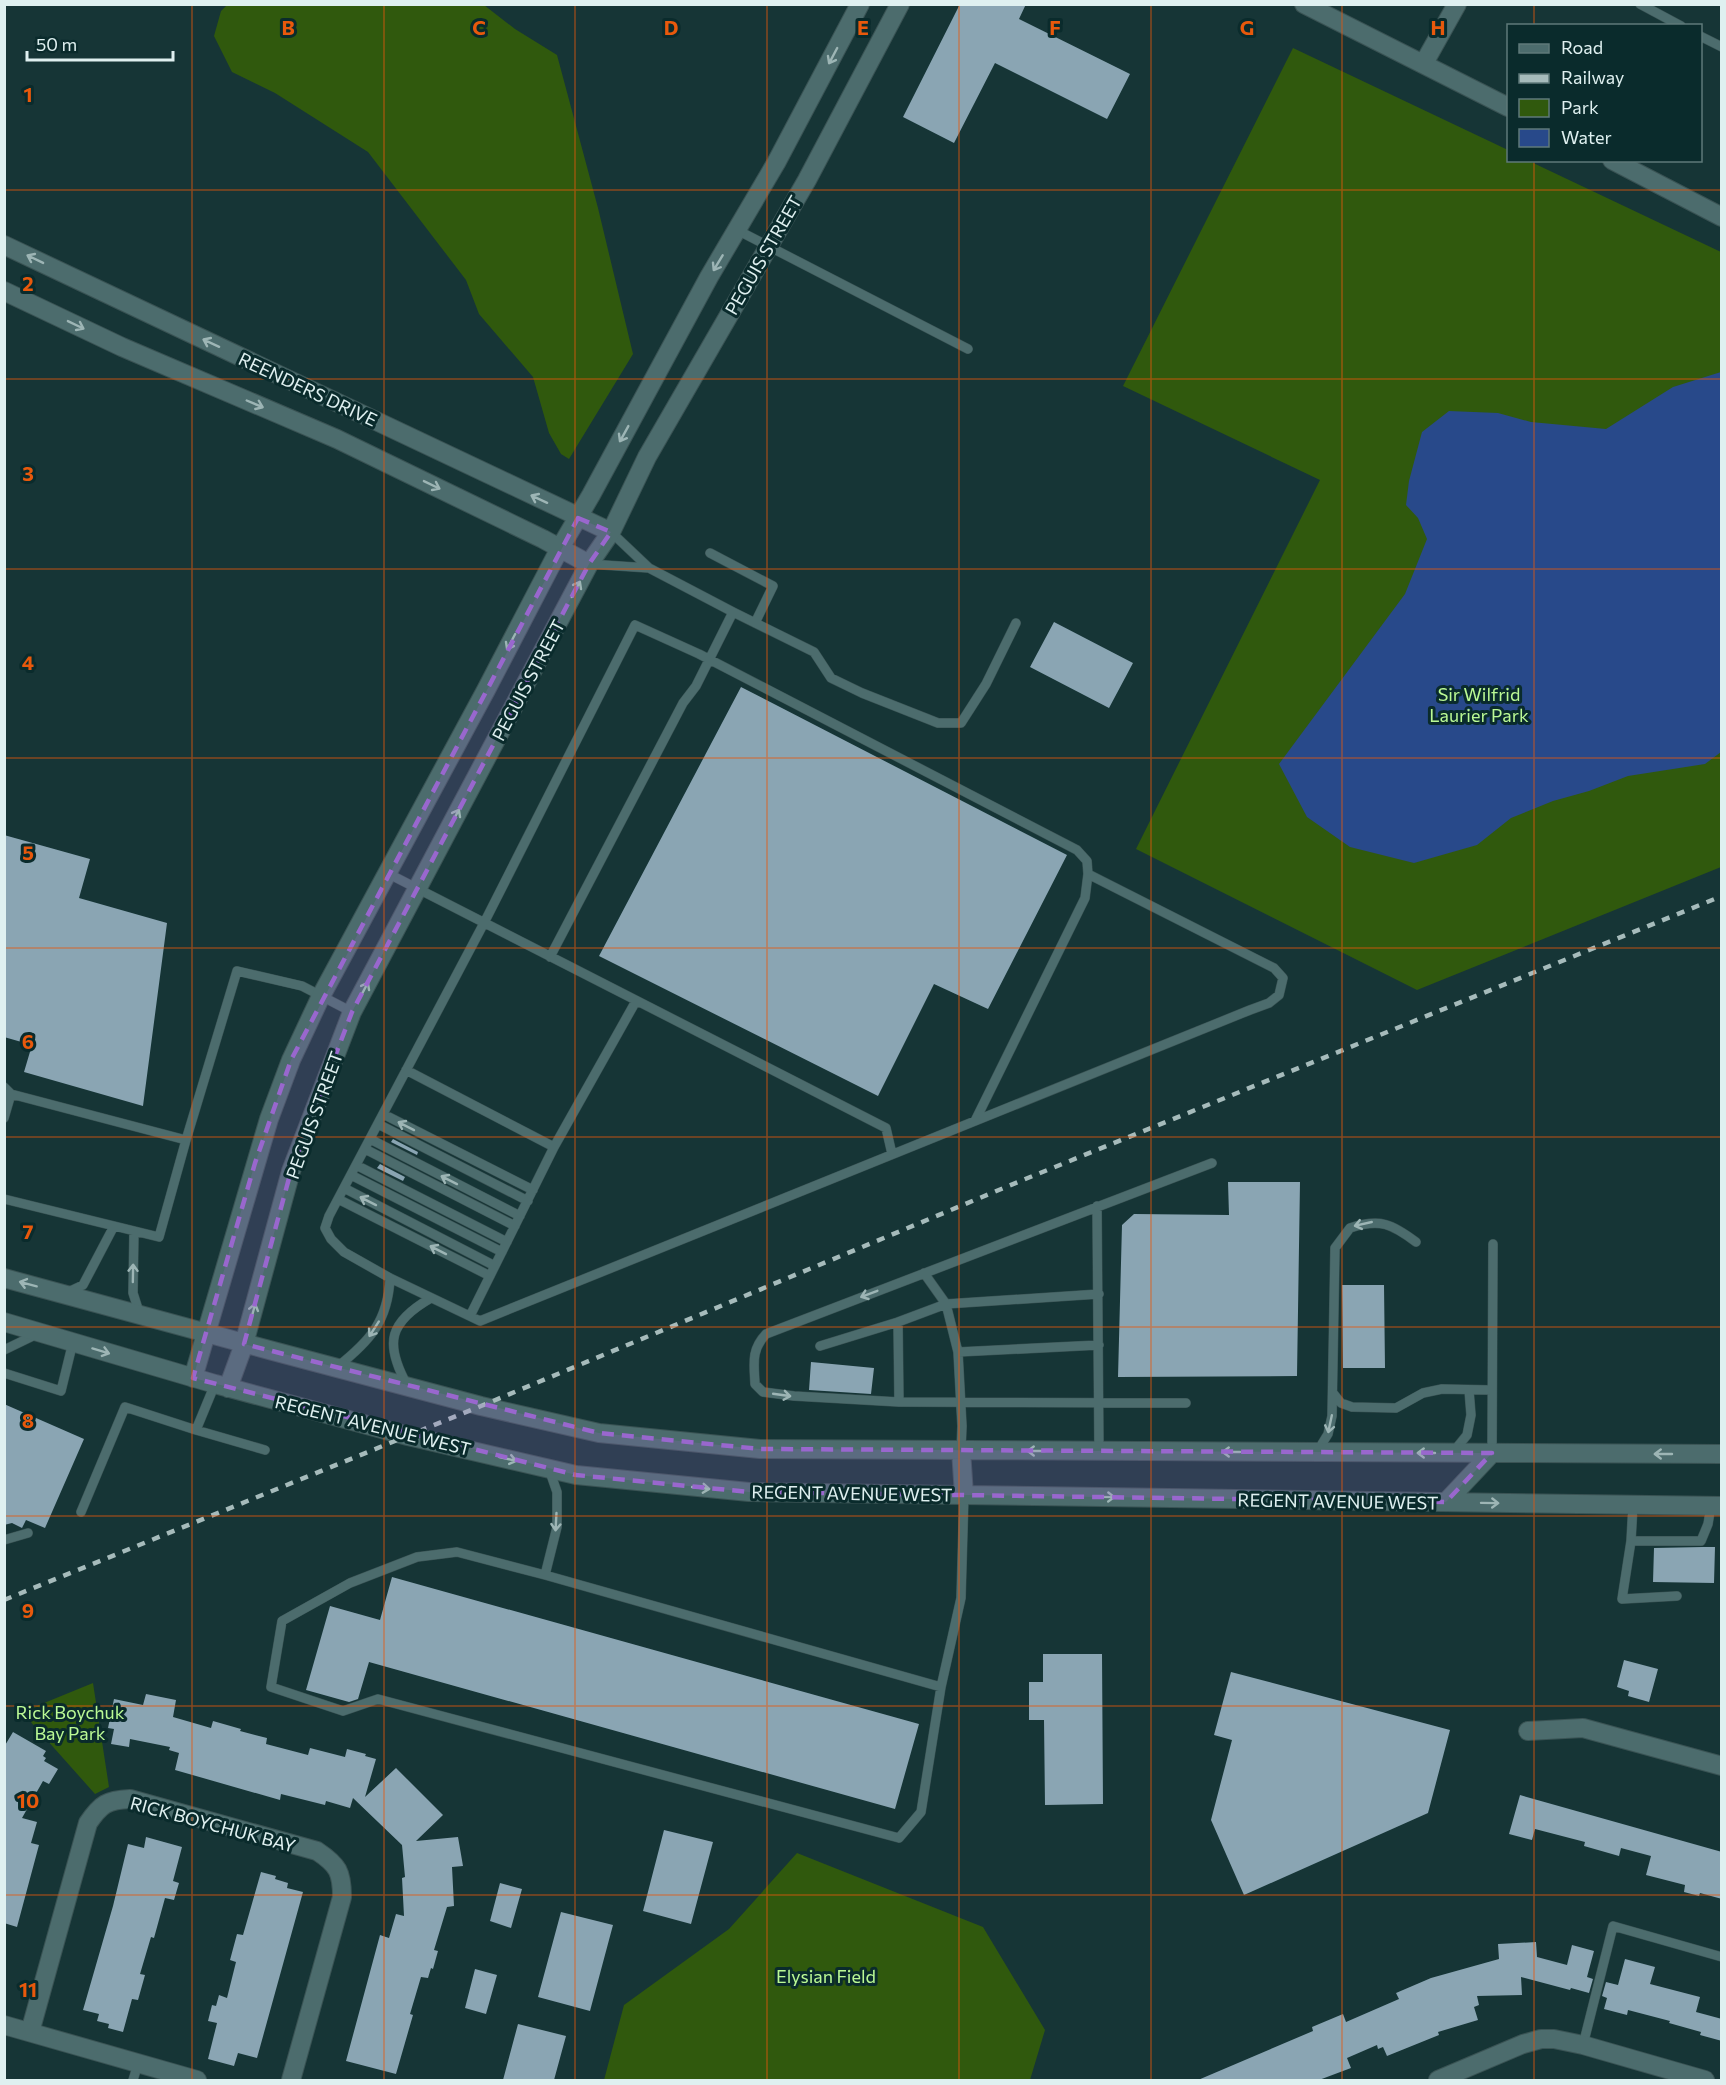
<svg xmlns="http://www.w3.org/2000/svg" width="1726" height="2085" font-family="Commissioner,sans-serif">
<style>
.green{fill:#30590d}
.water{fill:#28498a}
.building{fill:#8aa5b3}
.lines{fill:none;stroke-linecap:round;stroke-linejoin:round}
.lane-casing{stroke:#3a5354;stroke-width:10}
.street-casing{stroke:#3a5354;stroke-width:20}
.secondary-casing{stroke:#3a5354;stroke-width:20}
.lane{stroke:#4c6c6d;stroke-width:9}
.street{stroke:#4c6c6d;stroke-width:18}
.secondary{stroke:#4c6c6d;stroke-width:18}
.rail{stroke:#a6bbbb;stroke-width:4.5;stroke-dasharray:8 8;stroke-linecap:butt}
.oneway{stroke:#9db5b5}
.marked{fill:#9967ce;fill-opacity:0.2;stroke:#9967ce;stroke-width:4.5;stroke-dasharray:12 8;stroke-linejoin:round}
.grid{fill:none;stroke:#e8590c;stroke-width:1.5;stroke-opacity:0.55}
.labels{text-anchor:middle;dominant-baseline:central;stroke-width:6;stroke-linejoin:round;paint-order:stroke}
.street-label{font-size:18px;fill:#dff0f0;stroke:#0a2b2c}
.park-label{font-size:18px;fill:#bbfa95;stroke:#0a2b2c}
.grid-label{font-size:20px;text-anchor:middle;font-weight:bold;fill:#e8590c;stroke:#0a2b2c;stroke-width:6;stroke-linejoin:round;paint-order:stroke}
</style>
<rect width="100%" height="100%" fill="#163536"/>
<path class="green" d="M227 5H484L515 29 557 55 598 208 633 354 569 459 561 454 549 433 533 377 479 314 466 280 368 152 275 93 232 72 214 36 221 11Z
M1293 48 1508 150V160L1529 161 1721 252V867L1417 990 1136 849 1320 480 1123 386Z
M93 1683 109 1787 95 1794 22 1712Z
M797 1853 983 1927 1045 2030 1030 2080H604L624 2005 729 1929Z"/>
<path class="water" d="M1721 372V752L1705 764 1628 776 1589 791 1553 801 1511 818 1477 845 1414 863 1350 847 1307 817 1279 764 1405 594 1427 539 1418 518 1406 505 1409 481 1422 432 1449 411 1498 413 1531 422 1606 429 1673 387Z"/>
<path class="building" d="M960 4H1026L1019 19 1130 74 1107 119 995 63 954 143 903 117Z
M1054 622 1133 663 1109 708 1030 667Z
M741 687 1067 855 988 1009 934 984 878 1096 599 956Z
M4 835 90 859 79 898 167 923 143 1106 24 1072 32 1045 4 1037Z
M393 1139 418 1152 417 1155 391 1142Z
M380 1164 405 1177 403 1181 377 1168Z
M1228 1182H1300L1297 1376 1118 1377 1122 1225 1134 1214 1229 1215Z
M1342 1285H1384L1385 1368H1343Z
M811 1362 874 1368 871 1394 809 1390Z
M4 1404 84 1439 45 1528 26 1520 22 1528 12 1523 4 1525Z
M1703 1547H1715L1714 1583 1653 1582 1654 1548Z
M392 1577 919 1724 895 1809 369 1662 358 1699 349 1702 306 1690 330 1606 380 1620Z
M1043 1654H1102L1103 1804 1045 1805 1044 1720H1029V1682H1043Z
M1624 1660 1658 1669 1649 1702 1628 1696 1629 1691 1617 1687Z
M1231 1672 1450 1730 1428 1813 1244 1895 1211 1820 1232 1740 1214 1735Z
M146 1694 176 1700 173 1717 211 1728 213 1721 241 1729 240 1731 267 1738 266 1744 308 1755 310 1748 345 1757 347 1749 366 1754 365 1756 376 1759 365 1797 396 1768 443 1815 416 1841 458 1837 463 1866 452 1867 454 1906 447 1907 434 1950 438 1951 433 1969 431 1968 428 1978 421 1977 410 2014 413 2015 396 2074 346 2061 380 1935 389 1938 396 1914 404 1916 402 1878 405 1877 402 1845 353 1798 350 1808 326 1801 325 1805 281 1794 280 1800 175 1770 179 1753 169 1750 170 1747 130 1739 129 1747 111 1744 114 1729 108 1728 114 1699 143 1705Z
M13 1732 46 1751 43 1756 46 1758 44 1761 58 1769 49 1784 43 1781 22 1818 37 1822 31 1843 39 1845 17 1927 4 1923V1747Z
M1520 1795 1722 1852V1899L1700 1893 1699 1896 1684 1892 1685 1885 1646 1875 1651 1856 1621 1848 1619 1856 1584 1846 1585 1842 1535 1829 1532 1840 1509 1834Z
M664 1830 713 1842 691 1924 643 1911Z
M146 1837 182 1847 173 1881 179 1883 174 1900 165 1898 154 1938 151 1937 140 1974 145 1975 138 2000 132 1999 123 2032 108 2028 109 2024 97 2021 99 2014 83 2010 113 1906 128 1844 144 1848Z
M261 1872 276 1876 275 1879 288 1883 287 1888 303 1892 257 2058 238 2053 234 2066 208 2059 217 2023 208 2021 212 2005 216 2006 219 1995 227 1998 236 1962 230 1960 237 1934 243 1935Z
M500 1883 522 1889 511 1928 490 1921Z
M561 1912 613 1925 590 2011 538 1997Z
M1536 1942 1537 1957 1567 1965 1572 1945 1594 1951 1587 1977 1593 1979 1589 1993 1571 1988 1570 1990 1521 1977 1522 1995 1477 1996 1479 2005 1474 2007 1478 2020 1438 2032 1439 2035 1387 2056 1383 2047 1378 2049 1377 2045 1347 2058 1351 2068 1319 2080H1198L1313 2031 1312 2027 1343 2014 1346 2022 1399 1999 1396 1993 1431 1978 1499 1959 1498 1944Z
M1625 1959 1655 1967 1650 1984 1700 1997 1696 2012 1722 2019V2041L1700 2035 1701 2032 1669 2023 1670 2021 1628 2010 1627 2015 1604 2009 1607 1998 1602 1996 1606 1982 1618 1985Z
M475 1969 497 1975 486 2014 465 2008Z
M518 2024 566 2036 554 2080H503Z"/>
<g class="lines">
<defs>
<path id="lane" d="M1640 4 1681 26
M1700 36 1722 47
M737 230 968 349
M611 532 649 568
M710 553 773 586 755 623
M733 612 814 652 831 678 862 693 938 723H961L986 684 1016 623
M635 625 699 654 1077 850 1087 861 1088 874 1274 968 1283 978 1279 995 1269 1003 1250 1010 480 1321 390 1278 344 1252 331 1239 325 1228 329 1216 484 923Z
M387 873 886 1128 892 1154
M550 957 683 703 696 686 733 612 649 568 589 564
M406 1070 554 1147
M4 1087 11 1094 186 1140 237 971 302 986 352 1012
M383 1114 533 1190
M4 1118 11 1094
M975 1121 1085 898 1088 874
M378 1124 528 1201
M370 1139 520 1216
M365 1149 515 1226
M356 1165 507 1242
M351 1175 502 1252
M344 1188 495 1266
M4 1199 159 1237 186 1140
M338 1199 490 1276
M1097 1206 1099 1451
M134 1231 133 1293 140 1315
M924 1273 946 1304 958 1352 962 1426 961 1450
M66 1293 83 1285 114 1226
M470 1316 554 1147 636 1001
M898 1322 899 1402
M820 1346 898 1322 946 1304 1099 1294
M4 1350 37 1334
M958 1352 1099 1345
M337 1367C370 1341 388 1321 390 1278
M4 1373 61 1391 73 1342
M407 1385C384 1343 389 1322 431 1298
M1333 1393 1341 1403 1352 1407 1396 1408 1423 1393 1442 1389 1492 1390
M1186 1403 899 1402 794 1396 763 1392 755 1384C754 1363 751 1350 766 1334L1212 1163
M196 1430 265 1450
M1454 1451 1467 1435 1471 1415 1469 1390
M1317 1452 1328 1434 1332 1416 1335 1248 1350 1228C1380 1218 1392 1224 1416 1242
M1492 1453 1493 1244
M1633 1505 1631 1541 1622 1599 1677 1596
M81 1512 125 1407 196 1430 215 1384
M4 1540 28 1533
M1631 1541H1701L1708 1524 1711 1506
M545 1575 557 1527V1492L549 1469
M941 1687 921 1812 899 1838 378 1699 343 1711 271 1687 282 1621 350 1583 417 1557 457 1552 545 1575 941 1687 961 1598 964 1495
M1583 2045 1613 1926 1722 1957
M133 2080 138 2064"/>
<path id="street" d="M1304 4 1508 107
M1424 63 1457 4
M1612 160 1722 217
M1528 1731 1583 1728 1722 1766
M4 2025 197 2080
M30 2032 88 1823C101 1804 107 1800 130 1799L317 1851C338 1865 342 1872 342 1897L291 2080
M1438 2080 1523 2044 1541 2039H1554L1583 2045 1705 2080"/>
<path id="secondary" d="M4 245 611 532
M4 291 122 347 337 439 543 539 589 564
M4 1278 273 1351 481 1406 599 1433 760 1449 1722 1454
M4 1322 215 1384 408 1436 576 1475 749 1492 1722 1506
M193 1378 269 1119 291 1060 321 996 486 690 560 548 591 495 709 277 776 163 860 4
M228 1388 244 1344 291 1171 352 1012 589 564 611 532 647 457 807 180 900 4
M961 1450 964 1495
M1446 1502 1492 1453"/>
</defs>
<use href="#lane" class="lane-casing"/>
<use href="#street" class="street-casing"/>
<use href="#secondary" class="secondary-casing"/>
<use href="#lane" class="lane"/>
<use href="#street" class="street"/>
<use href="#secondary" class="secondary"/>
<path class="rail" d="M4 1600 481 1406 1018 1182 1722 896"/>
</g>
<defs><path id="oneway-shaft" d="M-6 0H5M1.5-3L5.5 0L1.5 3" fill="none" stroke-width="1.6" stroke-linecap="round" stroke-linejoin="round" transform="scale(1.5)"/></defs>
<g class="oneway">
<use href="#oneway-shaft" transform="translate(833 56) rotate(118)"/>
<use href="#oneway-shaft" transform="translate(35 259) rotate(-154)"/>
<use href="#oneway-shaft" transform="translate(718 263) rotate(121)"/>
<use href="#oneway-shaft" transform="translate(76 325) rotate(26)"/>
<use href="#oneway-shaft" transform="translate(211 343) rotate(-155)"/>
<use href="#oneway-shaft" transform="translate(255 404) rotate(23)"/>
<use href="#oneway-shaft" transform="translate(624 434) rotate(119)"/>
<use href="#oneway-shaft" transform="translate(432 485) rotate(26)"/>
<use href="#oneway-shaft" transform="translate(539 499) rotate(-155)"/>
<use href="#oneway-shaft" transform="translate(576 589) rotate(-62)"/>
<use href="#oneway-shaft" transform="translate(511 642) rotate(118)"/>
<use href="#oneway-shaft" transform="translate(455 817) rotate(-62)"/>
<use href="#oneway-shaft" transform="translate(364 990) rotate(-62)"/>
<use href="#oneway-shaft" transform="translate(406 1126) rotate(-153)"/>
<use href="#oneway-shaft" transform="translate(449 1180) rotate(-153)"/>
<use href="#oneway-shaft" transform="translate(368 1201) rotate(-153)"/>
<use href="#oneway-shaft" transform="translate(1363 1224) rotate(167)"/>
<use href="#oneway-shaft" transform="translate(438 1250) rotate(-153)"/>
<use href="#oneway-shaft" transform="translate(133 1273) rotate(-89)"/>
<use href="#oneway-shaft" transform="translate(28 1284) rotate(-165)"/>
<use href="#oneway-shaft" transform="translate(869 1294) rotate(159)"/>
<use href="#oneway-shaft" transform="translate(253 1312) rotate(-75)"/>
<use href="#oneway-shaft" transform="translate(374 1329) rotate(123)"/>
<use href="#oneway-shaft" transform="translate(101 1351) rotate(17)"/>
<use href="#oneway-shaft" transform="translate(782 1395) rotate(8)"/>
<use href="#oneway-shaft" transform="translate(1330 1424) rotate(102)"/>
<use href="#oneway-shaft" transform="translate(1036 1451) rotate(-180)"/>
<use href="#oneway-shaft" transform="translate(1231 1452) rotate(-180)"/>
<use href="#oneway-shaft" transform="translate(1426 1453) rotate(-180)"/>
<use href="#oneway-shaft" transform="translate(1663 1454) rotate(-180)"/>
<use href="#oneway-shaft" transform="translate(508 1459) rotate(13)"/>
<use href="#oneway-shaft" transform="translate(701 1488) rotate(6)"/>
<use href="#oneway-shaft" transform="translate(1106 1497) rotate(1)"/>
<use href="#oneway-shaft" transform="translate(1490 1503) rotate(1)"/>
<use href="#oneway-shaft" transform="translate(556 1522) rotate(93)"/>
</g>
<path class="marked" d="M578 518 611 532 589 564 352 1012 291 1171 244 1344 599 1433 760 1449 1492 1453 1446 1502 749 1492 576 1475 193 1378 255 1163 291 1060Z"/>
<path class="grid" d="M192 4V2080M384 4V2080M575 4V2080M767 4V2080M959 4V2080M1151 4V2080M1342 4V2080M1534 4V26M1534 160V2080M4 190H1722M4 379H1722M4 569H1722M4 758H1722M4 948H1722M4 1137H1722M4 1327H1722M4 1516H1722M4 1706H1722M4 1895H1722"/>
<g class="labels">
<g class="street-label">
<text transform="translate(763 255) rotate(-60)">PEGUIS STREET</text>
<text transform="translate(308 389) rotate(25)">REENDERS DRIVE</text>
<text transform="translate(528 680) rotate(-62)">PEGUIS STREET</text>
<text transform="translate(314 1115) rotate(-70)">PEGUIS STREET</text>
<text transform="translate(373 1425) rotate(14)">REGENT AVENUE WEST</text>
<text transform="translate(852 1493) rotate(1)">REGENT AVENUE WEST</text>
<text transform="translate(1338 1501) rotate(1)">REGENT AVENUE WEST</text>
<text transform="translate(213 1824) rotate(15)">RICK BOYCHUK BAY</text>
</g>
<g class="park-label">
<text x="1479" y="694">Sir Wilfrid<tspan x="1479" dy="21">Laurier Park</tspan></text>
<text x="70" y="1712">Rick Boychuk<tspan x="70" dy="21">Bay Park</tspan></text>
<text x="826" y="1976">Elysian Field</text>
</g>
</g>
<g class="grid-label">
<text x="288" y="35">B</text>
<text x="479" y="35">C</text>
<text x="671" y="35">D</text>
<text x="863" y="35">E</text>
<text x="1055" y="35">F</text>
<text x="1247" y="35">G</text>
<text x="1438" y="35">H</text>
<text x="28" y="102">1</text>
<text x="28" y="291">2</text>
<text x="28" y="481">3</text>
<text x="28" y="670">4</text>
<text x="28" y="860">5</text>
<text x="28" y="1049">6</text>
<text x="28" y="1239">7</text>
<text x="28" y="1428">8</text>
<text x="28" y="1618">9</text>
<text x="28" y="1808">10</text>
<text x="28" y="1997">11</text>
</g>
<rect width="1726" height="2085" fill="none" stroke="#dff0f0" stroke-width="12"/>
<rect x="1507" y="24" width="195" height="138" fill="#0a2b2c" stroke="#5f7a7a" stroke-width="1.5"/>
<rect x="1519" y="44" width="30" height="9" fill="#4c6c6d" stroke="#5f7a7a" stroke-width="1.5"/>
<text x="1561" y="54" font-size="18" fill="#dff0f0">Road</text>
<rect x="1519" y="74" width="30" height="9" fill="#a6bbbb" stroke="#5f7a7a" stroke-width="1.5"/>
<text x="1561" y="84" font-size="18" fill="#dff0f0">Railway</text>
<rect x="1519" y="99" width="30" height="18" fill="#30590d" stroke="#5f7a7a" stroke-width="1.5"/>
<text x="1561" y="114" font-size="18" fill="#dff0f0">Park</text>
<rect x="1519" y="129" width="30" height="18" fill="#28498a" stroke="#5f7a7a" stroke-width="1.5"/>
<text x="1561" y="144" font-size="18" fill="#dff0f0">Water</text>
<path d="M27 51v9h146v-9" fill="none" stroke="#dff0f0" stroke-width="3"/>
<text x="36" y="51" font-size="18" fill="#dff0f0" stroke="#0a2b2c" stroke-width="4.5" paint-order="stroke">50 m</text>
</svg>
